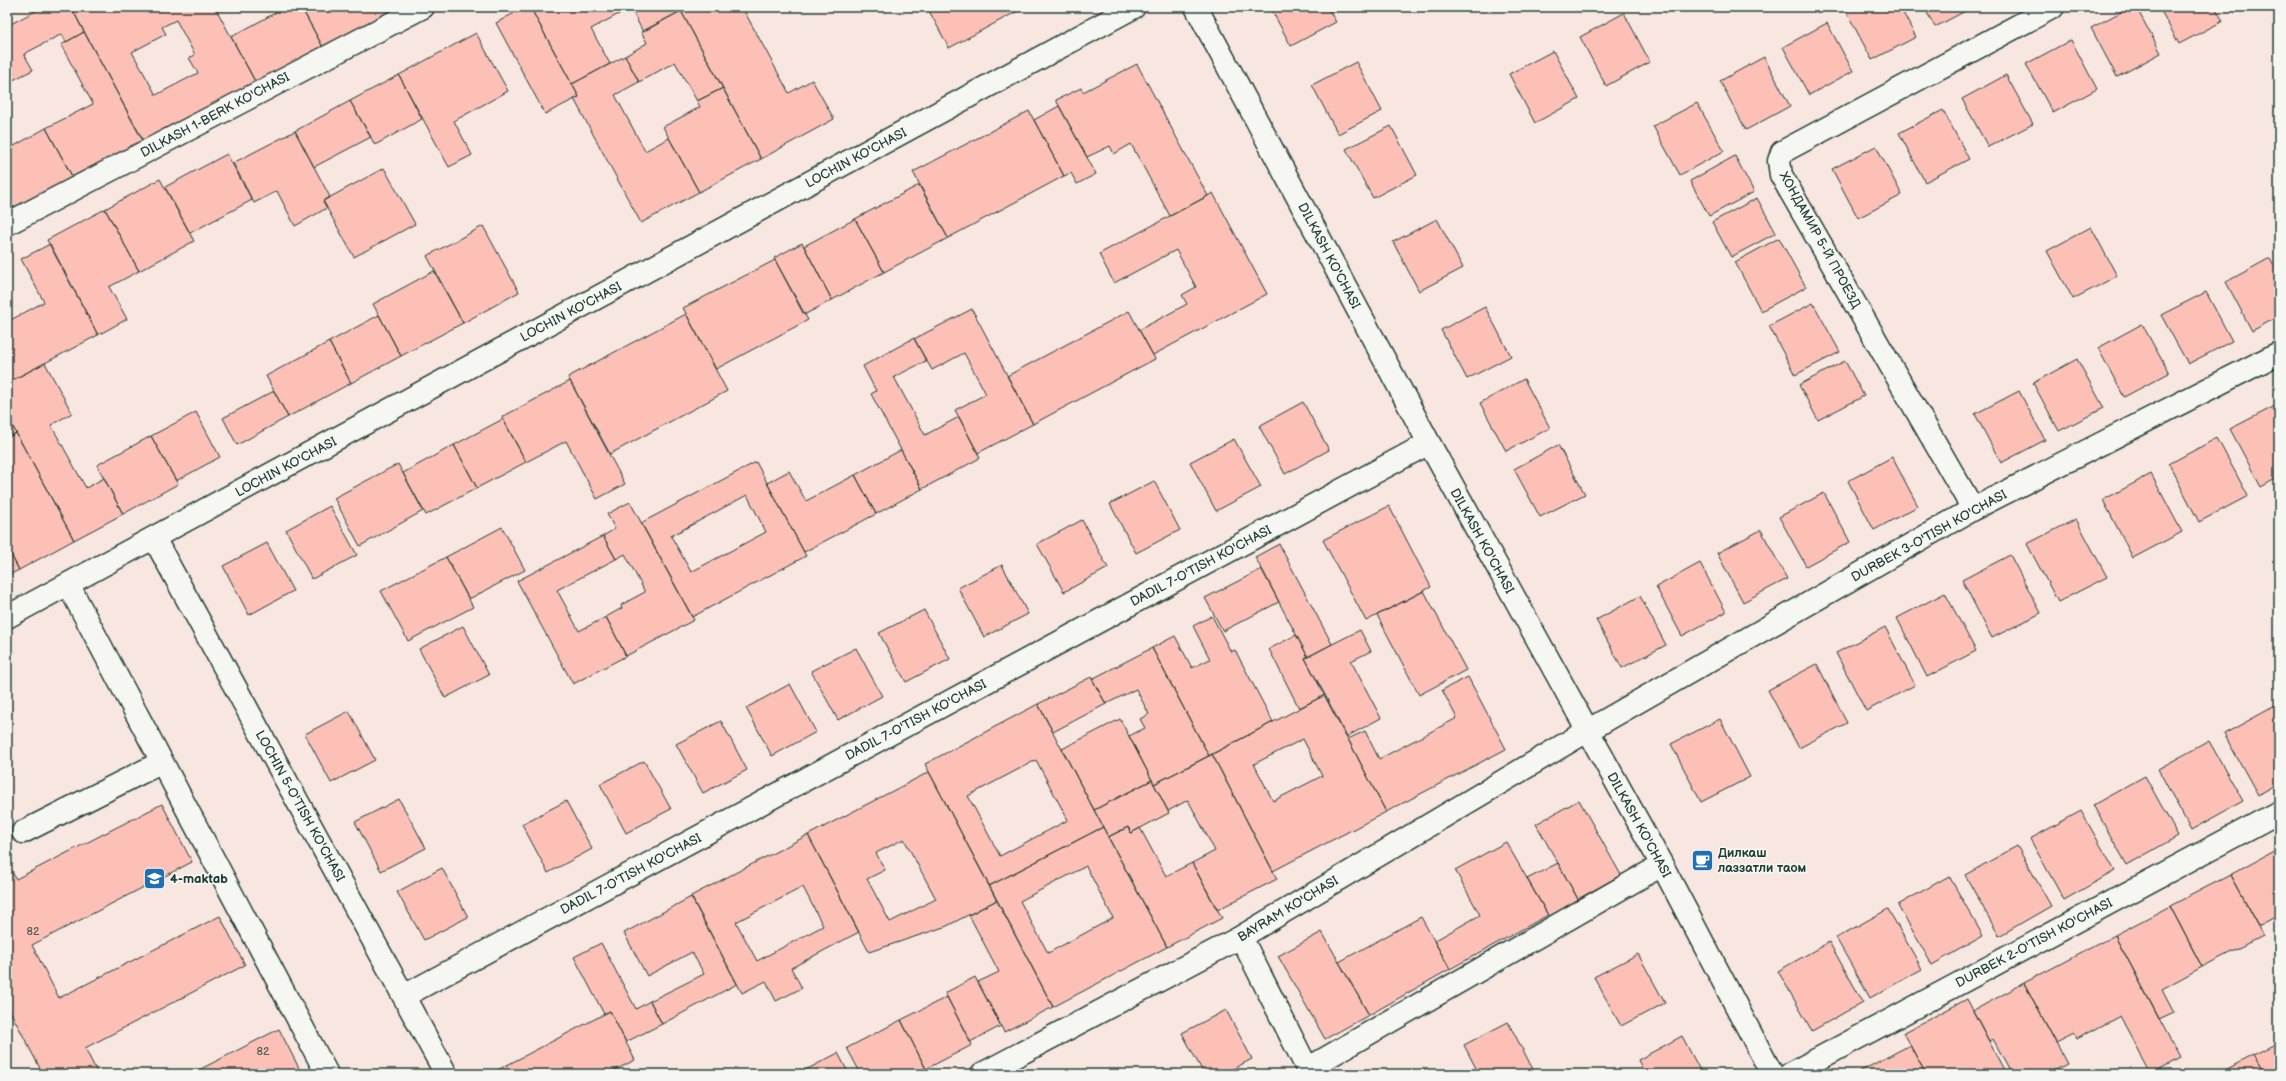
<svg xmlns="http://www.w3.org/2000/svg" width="2286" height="1081" font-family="'Balsamiq Sans',sans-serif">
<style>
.building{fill:#fcc0b7;stroke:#1f3d34;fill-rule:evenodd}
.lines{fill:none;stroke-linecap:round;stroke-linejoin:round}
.minor-casing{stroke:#1f3d34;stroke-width:25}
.minor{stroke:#f6f6f2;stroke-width:22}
.labels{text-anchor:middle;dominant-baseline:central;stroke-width:3.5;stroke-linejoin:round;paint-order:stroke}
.number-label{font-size:11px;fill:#565e55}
.street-label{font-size:13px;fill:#1f3d34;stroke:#f6f6f2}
.poi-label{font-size:13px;font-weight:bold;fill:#1f3d34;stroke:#f6f6f2;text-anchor:start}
</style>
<rect width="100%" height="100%" fill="#f8e6e0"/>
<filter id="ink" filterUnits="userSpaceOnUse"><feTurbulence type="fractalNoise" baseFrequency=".025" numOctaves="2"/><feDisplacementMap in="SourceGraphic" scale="8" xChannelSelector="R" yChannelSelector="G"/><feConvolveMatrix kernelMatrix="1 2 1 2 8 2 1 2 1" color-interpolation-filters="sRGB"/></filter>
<g filter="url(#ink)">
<path class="building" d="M43 7H71L84 32 66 42 62 34 24 54 33 70 7 83V26Z
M71 7H215L257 85 145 145ZM176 20 195 55 189 58 198 73 156 95 132 52 166 34 162 27Z
M286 7H301L324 49 257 85 231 37Z
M301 7H393L395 10 324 49Z
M525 7H530L579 97 545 114 496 23Z
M530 7H630V8L591 29 610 64 572 84Z
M630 7H688L643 32Z
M688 7H742L789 93 812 80 834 119 761 159 681 11Z
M927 7H1025L949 48Z
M1270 7H1327L1336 22 1291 46Z
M1854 7H1900L1916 37 1872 60 1846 11Z
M1924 7H1973L1935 27Z
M2130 7H2136L2161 53 2117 77 2091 28Z
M2159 7H2215L2223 21 2179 44Z
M681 11 723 88 697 101 675 62 639 82 625 56 647 43 641 32Z
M1624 13 1650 62 1606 86 1580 37Z
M1827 23 1853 71 1809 95 1783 47Z
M84 32 143 140 73 178 46 128 93 104 61 45Z
M476 33 508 91 454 121 472 155 449 167 399 75Z
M2071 40 2097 89 2053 113 2026 64Z
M1553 51 1579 99 1535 123 1509 74Z
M625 56 639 82 615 95 645 151 669 138 699 192 641 223 574 99 579 97 572 84Z
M1764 57 1790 106 1746 130 1720 81Z
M1356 62 1382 111 1338 134 1312 85Z
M1137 64 1208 196 1170 216 1131 144 1114 154 1110 146 1087 157 1056 100 1081 88 1083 92Z
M399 75 422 119 375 145 350 101Z
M2006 75 2033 124 1988 147 1962 99Z
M723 88 761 159 699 192 663 127 700 107 697 101Z
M350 101 371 137 314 167 295 131Z
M1697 103 1724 151 1680 175 1653 126Z
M1059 106 1096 174 1077 184 1071 173 1064 176 1034 120Z
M1943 110 1969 159 1925 182 1899 133Z
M1029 111 1064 176 948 238 913 172Z
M1391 126 1417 175 1373 198 1346 149Z
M46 128 73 178 11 211 7 205V150Z
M295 131 330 197 323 201 327 208 295 226 277 191 254 203 233 163Z
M1876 146 1902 195 1858 218 1832 169Z
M227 154 252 200 190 233 165 187Z
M1735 156 1754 192 1709 216 1690 181Z
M384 168 415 224 354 257 323 201Z
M160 179 194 241 139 271 105 209Z
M919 185 948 238 884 272 855 219Z
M1213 193 1267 294 1153 355 1139 330 1187 304 1182 295 1196 287 1176 250 1114 283 1099 254Z
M1757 198 1776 233 1731 257 1712 222Z
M105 209 139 271 109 287 127 319 98 335 47 240Z
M855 219 884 272 832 300 804 246Z
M1437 219 1463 268 1419 291 1393 242Z
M483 226 519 292 463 323 427 256Z
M2091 227 2117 276 2073 299 2047 251Z
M1779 238 1806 287 1761 311 1735 262Z
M802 243 832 300 804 315 774 258Z
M50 244 98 335 7 383V322L44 302 21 259Z
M2270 258 2279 275V316L2252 331 2226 282Z
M775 260 808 320 716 369 683 308Z
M434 271 463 323 401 356 373 304Z
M2206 292 2232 341 2188 364 2161 315Z
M1813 303 1840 352 1795 375 1769 326Z
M1485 307 1511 356 1467 379 1441 330Z
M972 309 1033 424 978 453 955 410 986 394 964 353 932 370 914 339Z
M1129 311 1155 359 1033 424 1007 376Z
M686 314 727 391 610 454 568 377Z
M379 315 401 356 351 383 329 342Z
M2142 324 2169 373 2124 397 2098 348Z
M914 338 926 361 894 377 925 435 959 417 980 458 922 489 871 394 876 391 863 366Z
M329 342 351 383 288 417 266 376Z
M2077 359 2104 408 2059 431 2033 383Z
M1845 361 1864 396 1818 420 1799 385Z
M45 363 72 413 51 425 86 488 104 478 123 514 74 540 7 416V383Z
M1524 379 1550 428 1506 451 1480 403Z
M570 381 625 484 597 499 566 441 526 462 502 417Z
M274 391 288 417 237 445 223 418Z
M2019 391 2045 440 2001 463 1975 414Z
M1303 402 1329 450 1285 474 1259 426Z
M2279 404V477L2261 487 2230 429Z
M196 412 220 457 176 481 151 436Z
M7 416 16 433 7 438Z
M503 419 526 462 477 488 454 445Z
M16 433 74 540 19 570 7 547V493L10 491 7 485V438Z
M151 436 178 484 123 514 97 465Z
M2217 438 2248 496 2199 522 2169 464Z
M1234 439 1261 487 1216 511 1190 462Z
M454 445 477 488 426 515 403 473Z
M1558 445 1585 494 1540 517 1514 469Z
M901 450 922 489 876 514 855 475Z
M1892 457 1918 506 1874 530 1848 481Z
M756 462 806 556 692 617 641 523ZM747 495 766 532 691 572 671 536Z
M398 464 423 511 360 546 334 498Z
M789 471 806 501 855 475 876 514 804 552 767 483Z
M2151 474 2182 532 2133 558 2103 500Z
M1154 481 1180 530 1136 553 1110 504Z
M1824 493 1850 542 1806 566 1779 517Z
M630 502 694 620 626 656 606 617 622 608 621 605 645 592 625 554 616 559 603 536 615 529 607 514Z
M330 506 357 555 312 579 286 530Z
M1389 506 1431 587 1366 621 1323 540Z
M2076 519 2107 577 2058 602 2027 544Z
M1082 520 1108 568 1064 592 1037 544Z
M502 527 525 570 469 599 446 557Z
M1761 530 1787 579 1743 602 1717 553Z
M603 536 616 559 557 590 579 631 606 617 626 656 573 684 517 581Z
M267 543 293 591 249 615 223 566Z
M1279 544 1332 644 1308 657 1255 557Z
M7 547 19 570 7 576Z
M2010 555 2041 613 1992 638 1962 580Z
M446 557 473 607 408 641 381 591Z
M1700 563 1726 612 1682 636 1656 587Z
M1002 565 1028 614 984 637 958 588Z
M1262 569 1279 602 1223 631 1205 598Z
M1424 591 1466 670 1419 695 1377 615Z
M1945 593 1976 651 1927 677 1897 618Z
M1640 596 1666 645 1622 668 1596 620Z
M924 610 950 659 906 682 879 633Z
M1212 616 1231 652 1235 650 1273 722 1209 756 1152 648 1175 636 1192 668 1210 659 1193 626Z
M463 626 489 675 445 698 419 649Z
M1885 627 1915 685 1866 711 1836 653Z
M1360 630 1371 651 1351 661 1381 718 1346 737 1305 658Z
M1296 635 1308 657 1305 658 1325 695 1299 708 1269 649Z
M856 648 882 696 838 720 811 671Z
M1152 648 1209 756 1154 784 1129 736 1145 728 1140 719 1149 714 1136 689 1106 704 1092 679Z
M1817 664 1847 723 1799 748 1768 690Z
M1091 677 1106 704 1053 732 1038 704Z
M1468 677 1506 749 1386 812 1348 739 1365 731 1379 759 1457 718 1442 690Z
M790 684 816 732 772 756 746 708Z
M1325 695 1386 812 1273 871 1212 754ZM1303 739 1322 776 1273 801 1254 764Z
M1038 704 1103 827 989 886 925 764ZM1036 760 1068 820 1000 856 968 796Z
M2275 706 2279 712V783L2258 795 2224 734Z
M349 711 375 760 331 783 305 734Z
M1120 719 1152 780 1094 810 1062 749Z
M1720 719 1750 777 1701 802 1671 744Z
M721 721 747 770 703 793 676 744Z
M2209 741 2243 801 2191 830 2158 769Z
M1212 754 1277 879 1217 910 1192 863 1215 851 1188 800 1168 811 1154 784Z
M644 761 671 809 626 833 600 784Z
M929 772 997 900 947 926 869 952 808 835ZM904 839 936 899 890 922 867 879 885 870 876 853Z
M2145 776 2178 836 2127 865 2093 805Z
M1152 780 1169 813 1131 833 1128 827 1108 837 1094 810Z
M399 799 426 848 381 871 355 822Z
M1579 800 1621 875 1578 899 1536 824Z
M566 801 592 849 548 873 522 824Z
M162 804 192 862 32 945 59 998 220 916 245 965 85 1048 98 1074H43L7 1005V862L16 879Z
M2081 811 2115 871 2064 900 2030 839Z
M1103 827 1167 947 1053 1007 989 886ZM1086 866 1113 918 1048 953 1020 901Z
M1128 827 1131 833 1140 828 1166 876 1192 863 1222 918 1167 947 1108 837Z
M808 835 859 932 791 968 802 988 776 1001 766 981 742 993 691 896ZM803 887 823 926 757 961 736 922Z
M1506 842 1548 915 1450 969 1434 941 1480 915 1455 870Z
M2017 846 2051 906 1999 936 1965 875Z
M2279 848V915L2258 926 2230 875Z
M1558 863 1579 901 1549 917 1527 879Z
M442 868 468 917 424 940 397 892Z
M2230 875 2263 936 2202 967 2170 906Z
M1949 876 1983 936 1932 965 1898 905Z
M691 897 737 984 662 1024 650 1001 704 974 692 952 647 976 624 933Z
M997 900 1053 1007 1004 1032 978 982 999 972 969 915Z
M2170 906 2202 967 2162 989 2174 1012 2159 1019 2115 935Z
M1888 909 1922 969 1870 998 1836 938Z
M1421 917 1450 969 1369 1015 1339 962Z
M1322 932 1369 1015 1325 1039 1278 956Z
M2115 935 2180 1058 2151 1074 2120 1016 2077 1039 2074 1034 2056 1043 2024 983Z
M1829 942 1863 1002 1812 1031 1778 971Z
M601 943 636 1009 650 1001 662 1024 626 1042 610 1011 604 1014 574 957Z
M1638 954 1665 1003 1621 1026 1594 977Z
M975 977 1001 1026 970 1042 945 993Z
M2024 983 2067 1063 2046 1074H2012L1993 1039 1989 1041 1973 1011Z
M947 997 972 1045 926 1069 901 1020Z
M1967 999 2004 1070 1996 1074H1926L1903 1033Z
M1226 1010 1252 1059 1223 1074H1204L1182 1033Z
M610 1011 635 1060 607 1074H490Z
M901 1020 926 1069 917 1074H861L847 1048Z
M1508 1022 1534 1071 1527 1074H1479L1464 1045Z
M279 1029 302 1074H191Z
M1682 1036 1702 1074H1645L1638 1060Z
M2279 1042V1074H2264L2253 1055Z
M1910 1045 1926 1074H1855Z
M838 1053 849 1074H798Z
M2253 1055 2264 1074H2218Z"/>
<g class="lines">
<defs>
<path id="minor" d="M1196 7 1429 443 1662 865 1772 1074
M7 224 423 7
M1973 509 1781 175 1779 161 1782 152 2053 7
M154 538 446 1074
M68 584 327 1074
M7 617 1134 7
M23 832 162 762
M1241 937 1310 1074
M404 996 1429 443
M1307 1069 1662 865
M982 1074 1241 937 1587 731 1973 509 2279 353
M1790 1074 2279 812"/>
</defs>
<use href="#minor" class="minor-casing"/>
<use href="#minor" class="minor"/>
</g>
</g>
<defs>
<symbol id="cafe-square" viewBox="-11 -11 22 22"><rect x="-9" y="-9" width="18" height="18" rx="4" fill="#1f6fb2" stroke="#f6f6f2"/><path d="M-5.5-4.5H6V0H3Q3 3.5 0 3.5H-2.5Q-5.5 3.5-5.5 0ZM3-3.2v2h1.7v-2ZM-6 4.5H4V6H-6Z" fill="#fff"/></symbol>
<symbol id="school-square" viewBox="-11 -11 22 22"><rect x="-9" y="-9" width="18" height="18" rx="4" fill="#1f6fb2" stroke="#f6f6f2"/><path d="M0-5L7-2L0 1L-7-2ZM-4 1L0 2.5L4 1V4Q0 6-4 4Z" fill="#fff"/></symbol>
</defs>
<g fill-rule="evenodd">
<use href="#cafe-square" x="1690" y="848" width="25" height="25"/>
<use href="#school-square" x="142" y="866" width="25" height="25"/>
</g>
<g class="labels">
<g class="number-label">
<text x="33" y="931">82</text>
<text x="263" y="1051">82</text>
</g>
<g class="street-label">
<text transform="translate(215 115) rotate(-28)">DILKASH 1-BERK KO'CHASI</text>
<text transform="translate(856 158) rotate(-28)">LOCHIN KO'CHASI</text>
<text transform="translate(1820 240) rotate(61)">ХОНДАМИР 5-Й ПРОЕЗД</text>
<text transform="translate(1329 256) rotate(62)">DILKASH KO'CHASI</text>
<text transform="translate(571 312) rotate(-28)">LOCHIN KO'CHASI</text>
<text transform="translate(286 467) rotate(-28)">LOCHIN KO'CHASI</text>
<text transform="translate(1929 536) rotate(-29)">DURBEK 3-O'TISH KO'CHASI</text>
<text transform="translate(1482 541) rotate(61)">DILKASH KO'CHASI</text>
<text transform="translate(1201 566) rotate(-28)">DADIL 7-O'TISH KO'CHASI</text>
<text transform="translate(916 720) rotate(-28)">DADIL 7-O'TISH KO'CHASI</text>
<text transform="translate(300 806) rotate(61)">LOCHIN 5-O'TISH KO'CHASI</text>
<text transform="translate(1639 825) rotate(61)">DILKASH KO'CHASI</text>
<text transform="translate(631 874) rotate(-28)">DADIL 7-O'TISH KO'CHASI</text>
<text transform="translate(1288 909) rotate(-31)">BAYRAM KO'CHASI</text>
<text transform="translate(2034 943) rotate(-28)">DURBEK 2-O'TISH KO'CHASI</text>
</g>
<g class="poi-label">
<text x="1718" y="853">Дилкаш<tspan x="1718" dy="15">лаззатли таом</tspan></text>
<text x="170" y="879">4-maktab</text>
</g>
</g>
<rect width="2286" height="1081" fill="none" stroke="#f6f6f2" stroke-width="24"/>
<rect x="12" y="12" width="2262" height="1057" fill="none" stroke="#1f3d34" stroke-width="1.5" filter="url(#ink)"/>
</svg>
